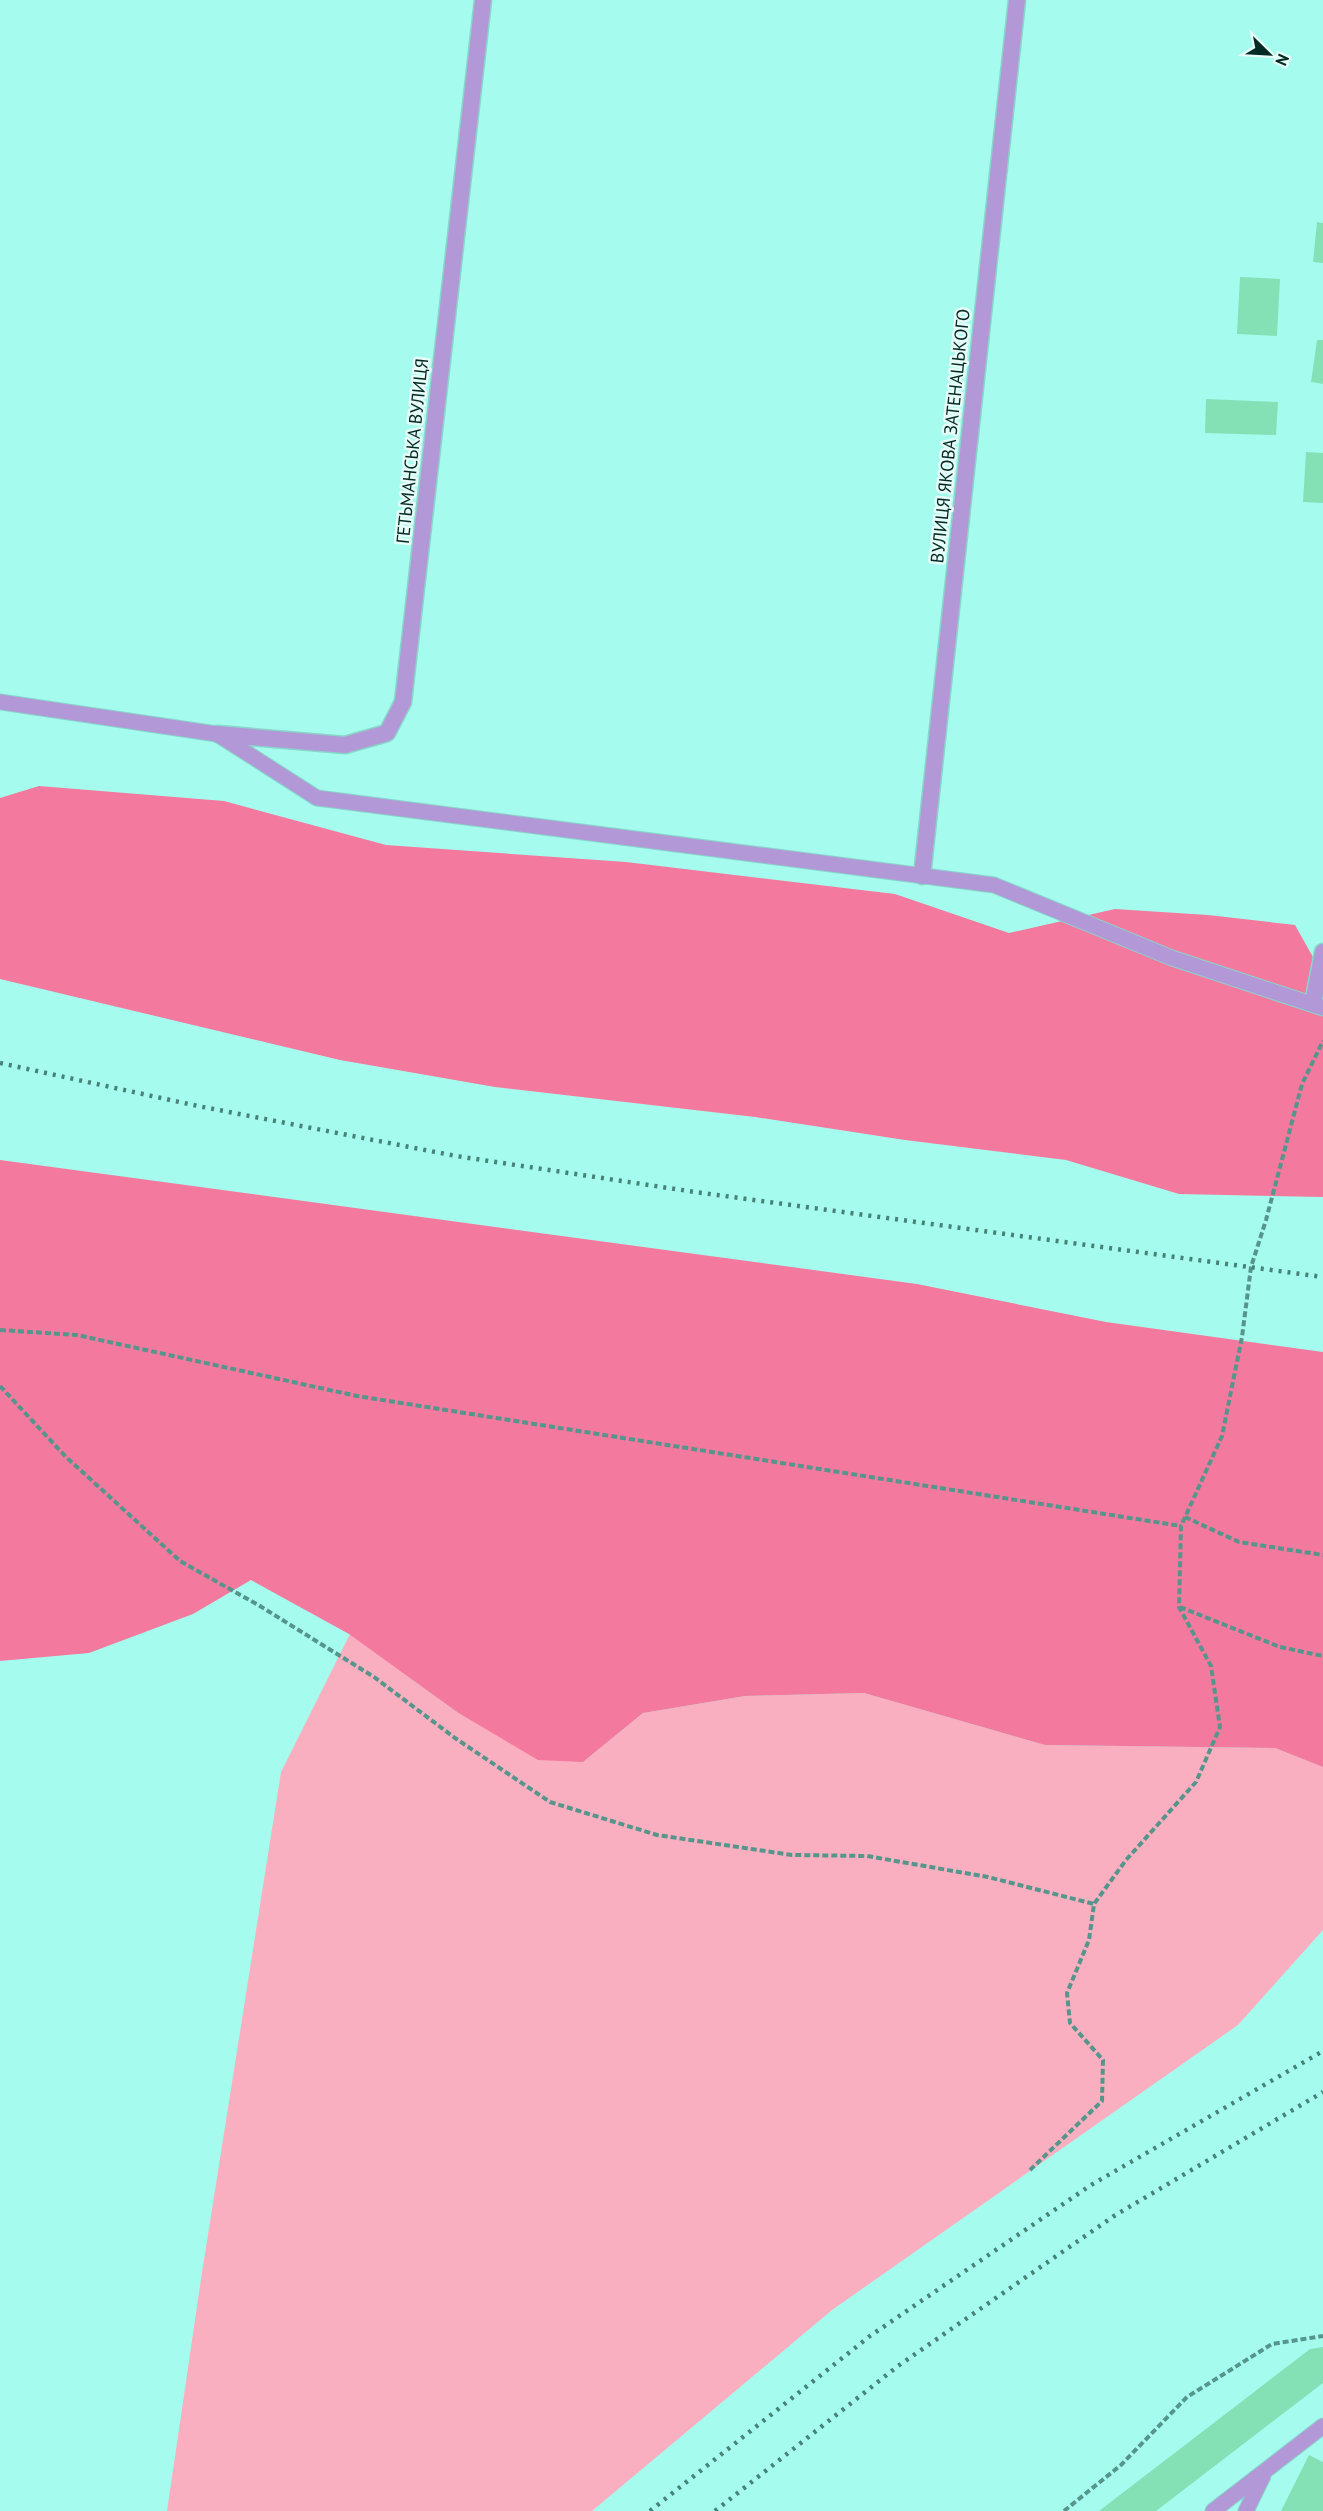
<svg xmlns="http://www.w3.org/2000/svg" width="1323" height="2511" font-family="'PT Sans',sans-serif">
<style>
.green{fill:#faafc1}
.forest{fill:#f37a9e}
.building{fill:#84e1b6}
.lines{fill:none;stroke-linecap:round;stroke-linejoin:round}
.service-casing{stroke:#88d6ca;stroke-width:17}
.minor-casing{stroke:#88d6ca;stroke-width:19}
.path{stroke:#55958b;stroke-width:4;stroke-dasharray:6 3;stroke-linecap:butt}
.service{stroke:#b398d8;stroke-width:15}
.minor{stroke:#b398d8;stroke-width:16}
.rail{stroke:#478279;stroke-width:4.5;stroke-dasharray:3 6;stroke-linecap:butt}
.labels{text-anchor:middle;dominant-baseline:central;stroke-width:5;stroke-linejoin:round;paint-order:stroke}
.street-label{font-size:18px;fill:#032a25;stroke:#e7fbf7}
</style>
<rect width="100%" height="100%" fill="#a5fcee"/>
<path class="green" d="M350 1634 457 1712 583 1762 643 1713 745 1696 864 1693 1045 1745 1275 1748 1323 1767V1930L1238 2025 832 2310 592 2511H167L201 2279 281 1772Z"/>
<path class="forest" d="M39 786 224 801 386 845 626 862 895 894 1009 933 1115 909 1208 915 1295 925 1323 975V1197L1179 1194 1066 1160 905 1140 755 1117 495 1087 340 1060 0 979V798Z
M0 1160 917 1284 1106 1322 1323 1352V1767L1275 1748 1045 1745 864 1693 745 1696 643 1713 583 1762 538 1760 457 1712 349 1634 251 1580 193 1614 89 1653 0 1661Z"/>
<path class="building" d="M1317 222 1323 223V263L1313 262Z
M1240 277 1280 279 1277 336 1237 334Z
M1317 340H1323V384L1311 382Z
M1206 399 1278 402 1276 435 1205 433Z
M1306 452 1323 453V503L1303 502Z
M1323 2347V2383L1156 2511H1099L1310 2349Z
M1309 2455 1323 2462V2511H1281Z"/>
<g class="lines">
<defs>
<path id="service" d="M0 702 217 734 317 798 994 885 1172 958 1323 1008
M1213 2511 1323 2426
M1246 2511 1263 2476"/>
<path id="minor" d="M217 734 345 745 387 733 403 702 483 0
M922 876 1017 0
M1313 1003 1323 952"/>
</defs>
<use href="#service" class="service-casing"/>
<use href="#minor" class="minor-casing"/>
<path class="path" d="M0 1330 77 1335 357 1396 1181 1526
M0 1386 66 1457 180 1561 260 1606 374 1677 455 1738 550 1802 657 1835 792 1855 867 1856 988 1877 1094 1904
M1185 1517 1239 1542 1323 1555
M1180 1607 1280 1647 1323 1656
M1030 2170 1102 2101 1103 2060 1070 2023 1067 1993 1089 1940 1094 1904 1126 1860 1196 1782 1220 1727 1211 1666 1179 1607 1181 1526 1222 1436 1242 1337 1251 1267 1266 1220 1302 1084 1323 1041
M1064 2511 1121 2465 1187 2397 1272 2344 1323 2336"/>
<use href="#service" class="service"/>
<use href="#minor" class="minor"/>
<path class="rail" d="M0 1063 198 1106 456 1156 695 1192 1323 1277
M650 2511 870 2336 1091 2185 1323 2051
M715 2511 898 2366 1114 2216 1323 2092"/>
</g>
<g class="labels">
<g class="street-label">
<text transform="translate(950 436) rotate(-84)">ВУЛИЦЯ ЯКОВА ЗАТЕНАЦЬКОГО</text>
<text transform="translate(412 451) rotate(-84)">ГЕТЬМАНСЬКА ВУЛИЦЯ</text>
</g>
</g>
<g transform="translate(1269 54) rotate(114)" stroke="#e7fbf7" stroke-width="4.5" paint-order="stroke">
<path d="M0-4.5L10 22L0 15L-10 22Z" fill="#032a25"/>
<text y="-9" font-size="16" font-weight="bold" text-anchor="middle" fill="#032a25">N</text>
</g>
</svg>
